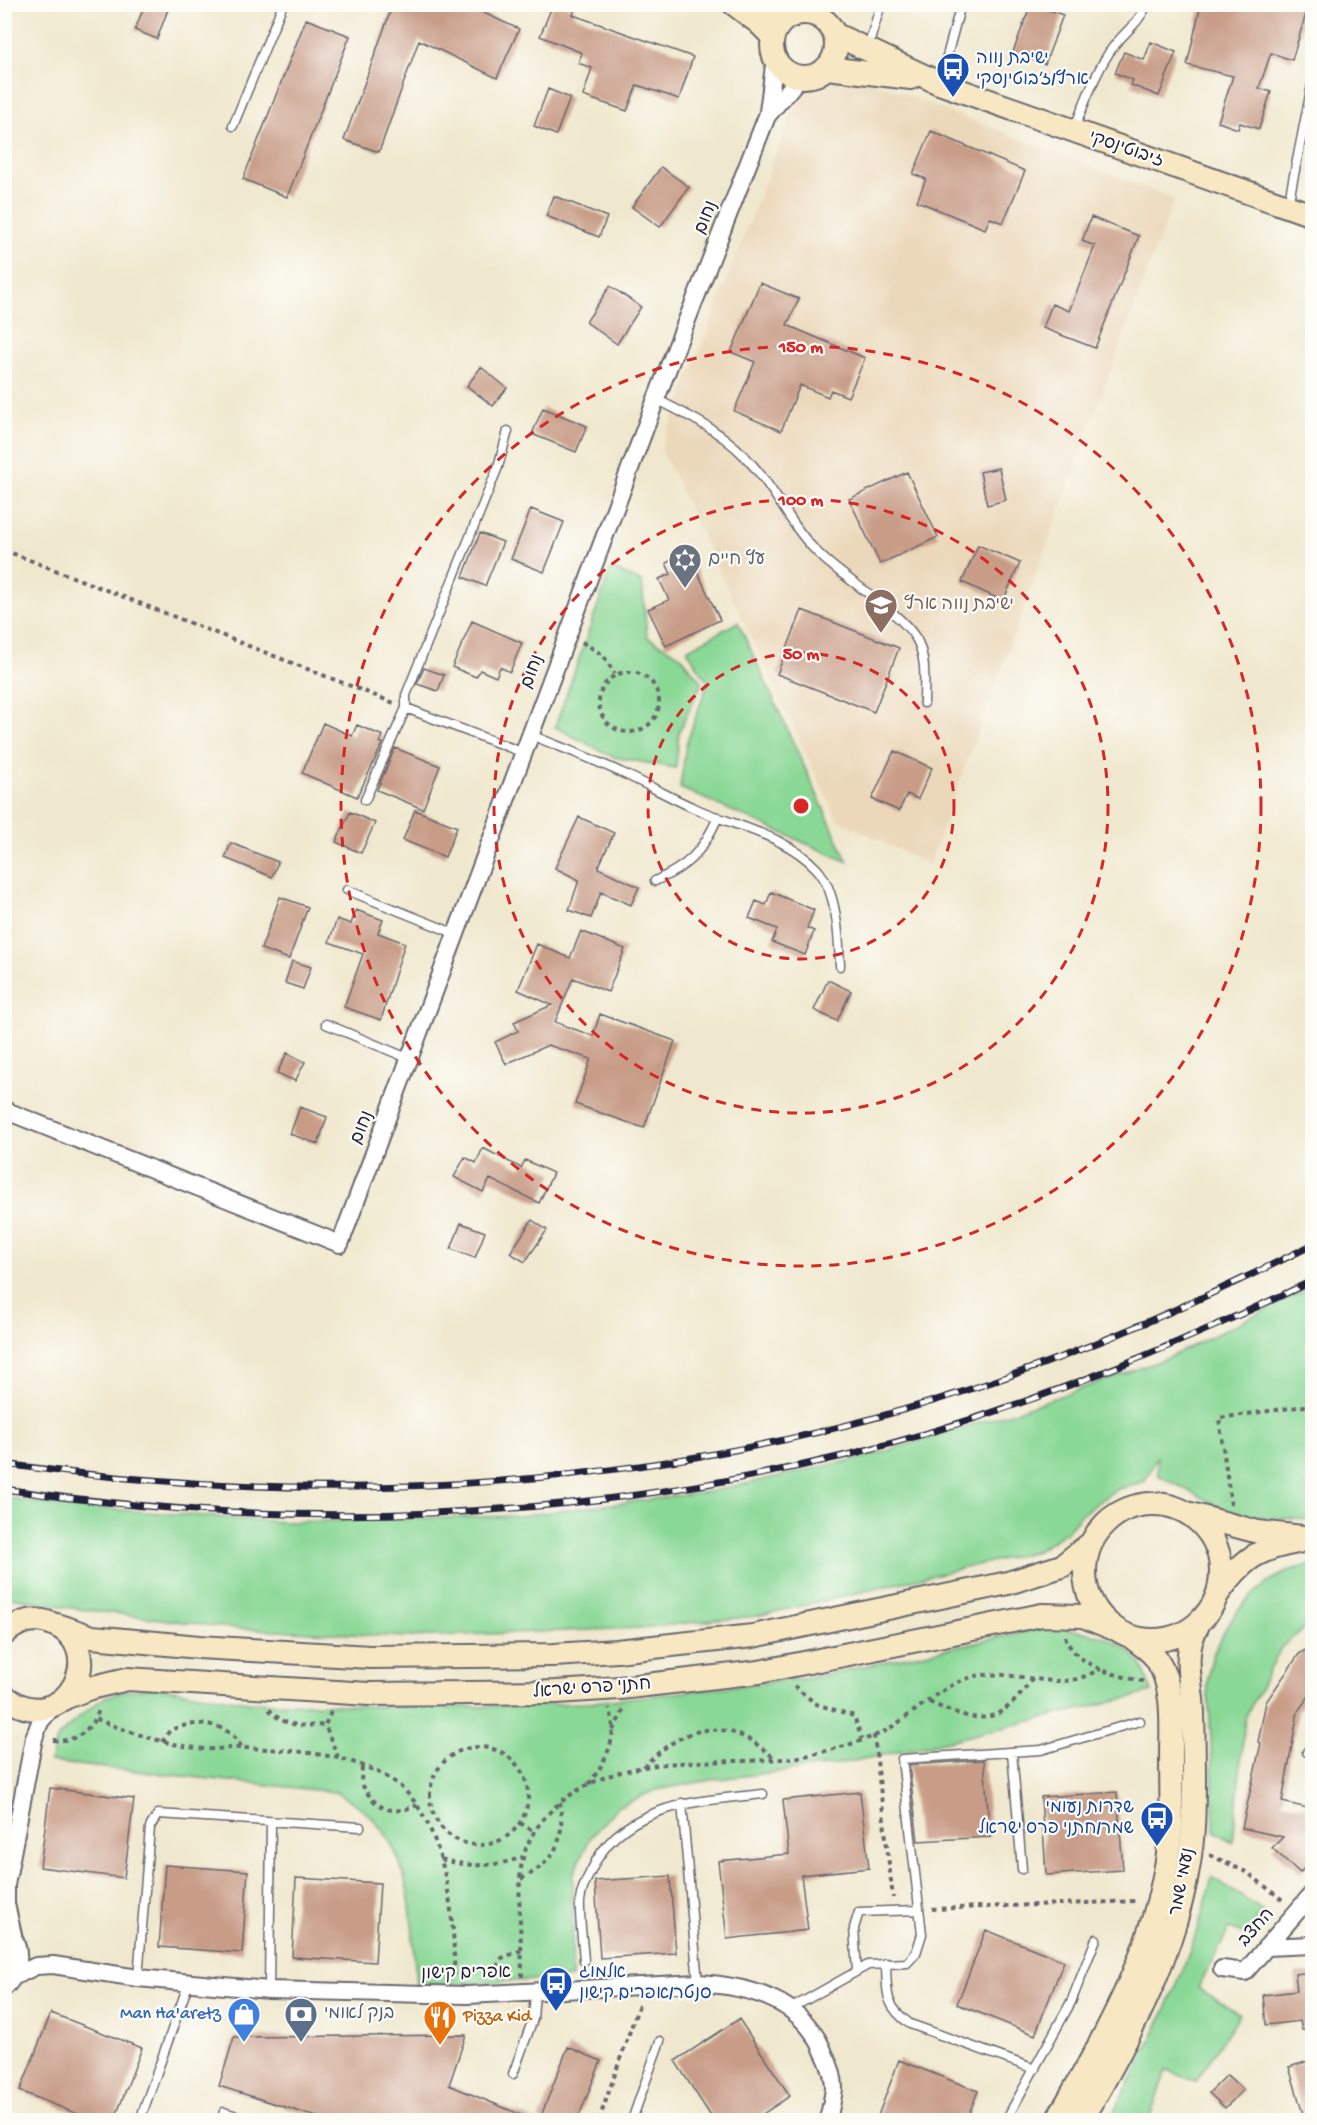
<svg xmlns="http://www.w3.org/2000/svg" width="1317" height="2125" font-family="'Gochi Hand','Playpen Sans Hebrew',sans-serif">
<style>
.built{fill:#ebd8ba}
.green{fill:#8ad896;stroke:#567d68;stroke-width:1.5}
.building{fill:#c89c87}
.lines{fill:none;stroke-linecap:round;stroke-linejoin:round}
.lane-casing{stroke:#6a676e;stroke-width:11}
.street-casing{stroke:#6a676e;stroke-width:20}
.secondary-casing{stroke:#6a676e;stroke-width:26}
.path{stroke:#6a676e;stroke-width:4;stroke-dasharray:4.5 4.5;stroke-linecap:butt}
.lane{stroke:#fff;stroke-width:8}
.street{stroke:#fff;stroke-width:16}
.secondary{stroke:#f7e8c3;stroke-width:22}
.rail-casing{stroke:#22223b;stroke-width:7}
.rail{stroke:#fdfcf7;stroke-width:4.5;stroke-dasharray:14;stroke-linecap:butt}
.ring{fill:none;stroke:#d62828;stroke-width:3;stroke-dasharray:10 8}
.labels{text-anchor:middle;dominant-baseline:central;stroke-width:4.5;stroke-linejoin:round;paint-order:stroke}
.transit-label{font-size:18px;fill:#164399;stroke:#fdfcf7;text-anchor:start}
.street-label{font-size:18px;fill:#22223b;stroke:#fdfcf7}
.worship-label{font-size:18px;fill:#5b616d;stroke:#fdfcf7;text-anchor:start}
.education-label{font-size:18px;fill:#785e54;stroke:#fdfcf7;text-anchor:start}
.shop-label{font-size:18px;fill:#366cbe;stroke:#fdfcf7;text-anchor:end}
.service-label{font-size:18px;fill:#4e5e75;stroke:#fdfcf7;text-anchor:start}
.food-label{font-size:18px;fill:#c56008;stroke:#fdfcf7;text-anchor:start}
.centre{fill:#d62828;stroke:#fdfcf7;stroke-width:3}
.ring-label{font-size:18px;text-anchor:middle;font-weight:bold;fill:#d62828;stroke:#fdfcf7;stroke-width:4.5;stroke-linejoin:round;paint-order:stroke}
</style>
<rect width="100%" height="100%" fill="#fdfcf7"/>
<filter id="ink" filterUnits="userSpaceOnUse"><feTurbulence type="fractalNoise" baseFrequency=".0167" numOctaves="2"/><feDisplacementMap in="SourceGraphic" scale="12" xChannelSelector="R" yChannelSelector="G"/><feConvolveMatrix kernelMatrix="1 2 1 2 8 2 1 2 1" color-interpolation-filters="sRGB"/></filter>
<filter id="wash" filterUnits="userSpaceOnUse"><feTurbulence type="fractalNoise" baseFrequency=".008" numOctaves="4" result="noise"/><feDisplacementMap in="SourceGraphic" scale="24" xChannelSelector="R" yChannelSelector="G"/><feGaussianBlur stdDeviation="1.35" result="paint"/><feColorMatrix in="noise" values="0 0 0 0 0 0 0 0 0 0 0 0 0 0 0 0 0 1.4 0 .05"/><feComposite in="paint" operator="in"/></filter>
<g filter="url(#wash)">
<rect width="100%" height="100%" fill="#f0e8ce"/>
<path class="built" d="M819 77H851L877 83 1174 199 929 865 837 819 661 449 798 97Z"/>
<path class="green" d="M611 568 642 582 647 637 681 656 702 683 679 732 676 768 613 757 555 727Z
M738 622 848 862 680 788 686 745 708 682 687 650Z
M1312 1287V1520L1237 1516 1158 1475 1157 1457 1145 1481 1115 1490 1082 1514 1066 1532 1037 1551 757 1616 640 1628 408 1637 232 1628 79 1609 5 1596 4 1497 52 1505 285 1522 517 1516 708 1492 870 1456 1017 1411 1168 1358Z
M1312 1565V1621L1281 1648 1245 1718 1233 1842 1214 1831C1213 1794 1212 1758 1210 1721 1210 1706 1206 1689 1208 1675 1217 1625 1260 1572 1312 1565Z
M1046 1627C1078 1629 1123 1635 1142 1666 1146 1674 1149 1684 1152 1692L931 1745 834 1765 711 1780 656 1790 617 1807 590 1838 573 1875 572 1978 416 1986C411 1910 415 1830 335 1792L50 1762 58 1737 80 1716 105 1697 126 1691 154 1687 249 1702 439 1708 584 1703 809 1678Z
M1212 1877 1263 1911 1247 1935 1229 1929 1198 1988 1240 2014 1196 2081 1166 2071 1149 2120H1109C1152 2042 1192 1964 1212 1877Z"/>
<g id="blocks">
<path class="building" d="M145 4H170L157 39 135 30Z
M393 4H464L519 29 497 78 419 40 379 152 344 140Z
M553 4H564L575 9 573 15 693 57 679 99 637 85 627 111 583 96 592 68 578 63 582 53 540 36Z
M1031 4 1063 15 1045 64 1013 52Z
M1201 4H1309L1292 60 1271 53 1259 88 1271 92 1259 129 1240 123 1238 129 1218 122 1233 76 1187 65Z
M306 19 350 36 287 197 243 179Z
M1151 42 1176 52 1159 96 1131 85 1133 80 1115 73 1124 52 1144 60Z
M548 89 570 98 556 135 534 126Z
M931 131 1025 171 1003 223 990 218 985 229 917 201 926 179 913 174Z
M661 167 689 187 660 227 632 207Z
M554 196 607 217 599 237 546 216Z
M1091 217 1139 236 1095 348 1043 328 1052 304 1069 311 1095 246 1082 241Z
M760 283 799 299 787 325 865 358 848 397 831 390 828 397 800 385 781 431 734 411 755 362 731 352Z
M610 286 641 307 617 344 586 322Z
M481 367 507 388 493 406 467 386Z
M543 408 587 426 576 452 532 434Z
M999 468 1006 500 987 505 980 472Z
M907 472 938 537 880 564 849 499Z
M531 509 564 522 544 572 511 559Z
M480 533 503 542 485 586 463 577Z
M978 545 1020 563 1003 601 962 582Z
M688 552 720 620 666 646 648 609 669 600 659 579 671 574 666 563Z
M802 610 899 648 874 712 777 674Z
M472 621 522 643 510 672 500 667 496 677 480 670 476 677 452 667Z
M424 668 444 675 438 691 417 684Z
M323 723 352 736 357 725 383 736 380 742 383 743 357 797 302 773Z
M395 748 440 766 423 809 377 790Z
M894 751 932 768 918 799 907 794 899 811 872 799Z
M415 810 457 827 445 857 403 840Z
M350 812 375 823 361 853 336 842Z
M579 817 614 833 598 868 639 887 631 905 601 892 591 918 569 910 579 880 555 868Z
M231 843 278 862 272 877 225 858Z
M771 892 814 910 807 928 814 931 805 955 772 942 777 929 749 918 756 901 766 905Z
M280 897 308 907 289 959 261 949Z
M356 910 383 920 378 933 405 943 381 1020 344 1007 363 954 329 942 337 919 351 924Z
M581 931 625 949 608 992 573 978 555 1022 593 1036 600 1014 675 1041 644 1128 575 1104 591 1059 548 1045 506 1064 495 1042 518 1031 514 1022 552 1005 518 990 537 944 570 958Z
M292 961 311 967 303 989 285 983Z
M828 980 851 991 837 1021 814 1010Z
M287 1053 305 1062 295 1081 277 1073Z
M300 1107 327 1117 318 1144 290 1134Z
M483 1148 521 1168 525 1160 553 1173 539 1203 490 1179 483 1192 454 1177 465 1157 476 1163Z
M532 1220 547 1230 525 1262 510 1253Z
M461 1223 485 1232 475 1258 451 1249Z
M1312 1646V1692L1298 1711 1282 1802 1312 1809V1859L1300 1873 1272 1848 1283 1837 1242 1828 1261 1743 1258 1742 1266 1702 1299 1654Z
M984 1760 990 1837 918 1841 909 1765Z
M50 1788 134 1799 124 1878 40 1867Z
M860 1792 869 1868 801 1875 808 1930 727 1939 718 1861 789 1854 783 1800Z
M1117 1792 1123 1870 1046 1875 1041 1797Z
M165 1865 248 1871 242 1953 159 1947Z
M670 1876 676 1953 600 1958 595 1881Z
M296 1878 380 1883 375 1962 292 1957Z
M986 1930 1064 1961 1035 2035 957 2004Z
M1312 1972V2029L1302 2030 1300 2021 1266 2025 1263 1995 1297 1991 1295 1974Z
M51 2013 142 2048 114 2121H95L20 2091Z
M739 2019 790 2096 752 2121H714L675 2061Z
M466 2035 449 2085 536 2121H329L219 2086 234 2037Z
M568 2047 601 2061 577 2121H539Z
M899 2060 978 2091 966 2121H876Z
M1312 2060V2121H1305L1289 2067Z
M1227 2075 1243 2090 1225 2108 1209 2093Z"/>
</g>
</g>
<g filter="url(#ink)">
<use href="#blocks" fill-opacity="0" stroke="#6a676e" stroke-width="1.5"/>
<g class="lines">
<defs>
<path id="lane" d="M814 15 816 4
M868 47 881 4
M940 82 961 4
M233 126 283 4
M1074 129C1084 105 1093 78 1107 56 1118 36 1139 25 1147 4
M1288 205 1312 85
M656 399C694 418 729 435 756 469 778 495 793 529 818 553 843 579 900 610 917 640 927 660 924 682 924 703
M406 708V695L498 467 508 431
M531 735C560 747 591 758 620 772 645 783 669 797 694 808 734 826 786 835 817 869 837 891 839 937 840 966
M365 800 406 708 524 753
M655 881C689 866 703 851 718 817
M347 890 456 934
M326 1024 410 1059
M1012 1752 1022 1869
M1307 1752 1312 1745
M682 1803 698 1983
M584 1961C583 1942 579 1921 580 1901 581 1891 586 1880 591 1871 621 1803 699 1801 763 1794
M886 1963C887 1993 884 2005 910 2024L1035 2069
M857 1971 854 1928 859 1912 919 1910
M138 1978 150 1827 158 1814 360 1827
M269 1990 271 1822
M790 2009 868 1965 907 1963 916 1953 922 1934 902 1759 1041 1750 1140 1721
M513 2074 533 2019 535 1992
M140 2120 189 1982
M221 2120 224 2112 250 2120
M632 2120 660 2041
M1006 2120 1071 2002 1096 1939"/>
<path id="street" d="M768 112 775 58
M4 1110 340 1244 656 399 767 116 800 77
M13 1935 6 1904V1885L34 1738 40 1722 54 1705
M1266 1947 1312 1945
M1222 1969 1245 1972 1312 1894
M15 1976 36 1966 53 1965 138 1978 269 1990 467 1995 698 1983C750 1986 803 2000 824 2053 829 2063 834 2076 834 2088 833 2099 830 2110 828 2120
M4 1988C23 1971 22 1946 7 1928"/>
<path id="secondary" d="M734 4 759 23 773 37
M761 4 792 16
M772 45a32 32 0 1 1 64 0a32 32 0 1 1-64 0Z
M834 34 939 83 1312 215
M827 68 911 78
M1085 1572a68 68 0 1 1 136 0a68 68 0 1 1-136 0Z
M1191 1514 1258 1532 1312 1538
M1220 1591C1244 1558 1258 1549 1298 1542
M57 1625 92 1637 199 1647 370 1657 554 1655 617 1651 753 1636 1008 1583 1062 1566 1090 1544
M4 1634C16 1623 32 1617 47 1622 116 1643 65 1744 4 1696
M67 1697 90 1688 127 1679 369 1694 556 1692 620 1688 759 1672 1042 1615 1083 1616 1112 1628
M1057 2120C1109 2030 1164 1933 1171 1826 1172 1803 1171 1780 1171 1758 1171 1726 1175 1688 1157 1660 1152 1651 1141 1645 1134 1639
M1082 2120C1134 2030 1186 1934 1193 1828 1195 1790 1194 1751 1193 1713 1192 1682 1181 1654 1198 1625"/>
</defs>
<use href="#lane" class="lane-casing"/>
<use href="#street" class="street-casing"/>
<use href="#secondary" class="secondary-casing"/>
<path class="path" d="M4 550 394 703
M582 642 603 655 615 674
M599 702a30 30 0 1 1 60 0a30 30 0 1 1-60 0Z
M1231 1505 1219 1418 1312 1405
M1065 1636C1074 1667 1119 1676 1146 1682
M794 1686 816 1704 854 1716 862 1739
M929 1702C981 1726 1000 1725 1033 1678
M269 1709C284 1728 304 1726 325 1725
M331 1712 325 1725 338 1757
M96 1719C129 1732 161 1743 196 1748 211 1751 227 1747 242 1748 273 1749 307 1751 338 1758 356 1762 381 1772 396 1783 446 1820 456 1922 454 1979
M613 1730 625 1708
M874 1735 893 1898
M53 1740C77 1743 91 1730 100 1708
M162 1742 170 1730C196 1720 227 1720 242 1748
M430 1796a49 49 0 1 1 98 0a49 49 0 1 1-98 0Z
M362 1767 361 1782C374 1808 390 1817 417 1805
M643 1767C687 1723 726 1715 774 1758
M589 1784C605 1762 620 1736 609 1708
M520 1823 535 1832
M1210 1855 1248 1873 1285 1902
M441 1859C470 1868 494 1867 523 1857
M521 1879C556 1861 565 1841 560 1803
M932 1909 1137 1901
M492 1975 502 1958 522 1950
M522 1977C522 1941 517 1903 521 1868 524 1845 537 1824 553 1809 619 1748 710 1767 792 1758 812 1756 870 1740 887 1730 915 1713 944 1683 976 1676 1007 1670 1045 1685 1071 1680 1081 1679 1092 1673 1101 1669
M599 2120 640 2002"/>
<use href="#lane" class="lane"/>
<use href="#street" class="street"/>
<use href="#secondary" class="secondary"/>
<defs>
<path id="rail" d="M4 1464C331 1510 675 1490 989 1383 1099 1346 1208 1297 1312 1245
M4 1489C286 1532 574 1522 851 1454 1011 1414 1164 1352 1312 1281"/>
</defs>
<use href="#rail" class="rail-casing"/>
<use href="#rail" class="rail"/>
</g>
</g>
<g class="ring">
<circle cx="801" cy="806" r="153"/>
<circle cx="801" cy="806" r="307"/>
<circle cx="801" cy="806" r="460"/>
</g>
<defs>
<symbol id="bus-pin" viewBox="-11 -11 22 30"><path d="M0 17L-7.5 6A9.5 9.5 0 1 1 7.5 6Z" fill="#1a4fb4" stroke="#fdfcf7"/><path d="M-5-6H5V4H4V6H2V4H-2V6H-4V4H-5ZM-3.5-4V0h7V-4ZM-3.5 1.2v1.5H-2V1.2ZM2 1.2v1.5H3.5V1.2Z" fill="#fff"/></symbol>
<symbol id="synagogue-pin" viewBox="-11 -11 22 30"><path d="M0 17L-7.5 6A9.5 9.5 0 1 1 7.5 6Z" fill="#6b7280" stroke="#fdfcf7"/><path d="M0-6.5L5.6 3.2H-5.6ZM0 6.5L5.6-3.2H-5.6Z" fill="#fff"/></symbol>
<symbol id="school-pin" viewBox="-11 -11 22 30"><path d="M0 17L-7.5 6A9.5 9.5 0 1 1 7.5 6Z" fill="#8d6e63" stroke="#fdfcf7"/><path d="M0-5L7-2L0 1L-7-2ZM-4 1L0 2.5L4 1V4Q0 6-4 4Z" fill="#fff"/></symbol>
<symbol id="shop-pin" viewBox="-11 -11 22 30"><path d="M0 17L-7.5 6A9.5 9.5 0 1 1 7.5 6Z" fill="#3f7fe0" stroke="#fdfcf7"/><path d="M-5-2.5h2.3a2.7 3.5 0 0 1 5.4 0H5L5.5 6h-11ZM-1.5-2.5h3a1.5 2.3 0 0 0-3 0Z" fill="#fff"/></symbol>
<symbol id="bank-pin" viewBox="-11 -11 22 30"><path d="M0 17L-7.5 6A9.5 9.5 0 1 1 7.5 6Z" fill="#5c6f8a" stroke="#fdfcf7"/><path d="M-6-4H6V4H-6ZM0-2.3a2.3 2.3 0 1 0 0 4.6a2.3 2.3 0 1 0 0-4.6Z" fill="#fff"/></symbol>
<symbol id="restaurant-pin" viewBox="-11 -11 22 30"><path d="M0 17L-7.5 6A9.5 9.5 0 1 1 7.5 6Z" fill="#e8710a" stroke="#fdfcf7"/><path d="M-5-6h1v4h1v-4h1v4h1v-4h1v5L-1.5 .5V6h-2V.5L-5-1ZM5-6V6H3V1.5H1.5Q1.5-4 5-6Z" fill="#fff"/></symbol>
</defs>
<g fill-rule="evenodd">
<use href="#bus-pin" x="934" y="50" width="38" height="52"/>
<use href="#synagogue-pin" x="666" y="541" width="38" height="52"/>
<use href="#school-pin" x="862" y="586" width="38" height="52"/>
<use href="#bus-pin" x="1138" y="1799" width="38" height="52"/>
<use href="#bus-pin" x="537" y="1964" width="38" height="52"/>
<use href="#shop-pin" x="225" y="1995" width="38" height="52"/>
<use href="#bank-pin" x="282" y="1995" width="38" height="52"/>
<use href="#restaurant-pin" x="421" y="1998" width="38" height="52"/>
</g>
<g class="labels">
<g class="transit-label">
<text x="976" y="59">ישיבת נווה<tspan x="976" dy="21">ארץ/ז׳בוטינסקי</tspan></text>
<text x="1134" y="1808" text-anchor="end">שדרות נעומי<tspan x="1134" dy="21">שמר/חתני פרס ישראל</tspan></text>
<text x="579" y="1973">אלמוג<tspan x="579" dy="21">סנטר/אפרים קישון</tspan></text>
</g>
<g class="street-label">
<text transform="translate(1126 150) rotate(19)">ז'בוטינסקי</text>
<text transform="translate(707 218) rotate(-69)">נחום</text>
<text transform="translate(533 672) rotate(-70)">נחום</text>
<text transform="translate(363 1128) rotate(-69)">נחום</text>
<text transform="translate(592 1689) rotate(-4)">חתני פרס ישראל</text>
<text transform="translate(1183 1882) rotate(-79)">נעמי שמר</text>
<text transform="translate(1257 1928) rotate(-49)">החצב</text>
<text transform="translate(466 1974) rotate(-1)">אפרים קישון</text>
</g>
<g class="worship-label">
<text x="708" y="560">עץ חיים</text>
</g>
<g class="education-label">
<text x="904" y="605">ישיבת נווה ארץ</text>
</g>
<g class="shop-label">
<text x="221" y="2014">Man Ha'aretz</text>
</g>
<g class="service-label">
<text x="324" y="2014">בנק לאומי</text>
</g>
<g class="food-label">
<text x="463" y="2017">Pizza Kid</text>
</g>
</g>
<circle cx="801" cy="806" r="9" class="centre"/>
<g class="ring-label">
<text x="801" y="352">150 m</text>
<text x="801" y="505">100 m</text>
<text x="801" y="659">50 m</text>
</g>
<rect width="1317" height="2125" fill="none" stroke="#fdfcf7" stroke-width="24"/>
</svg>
